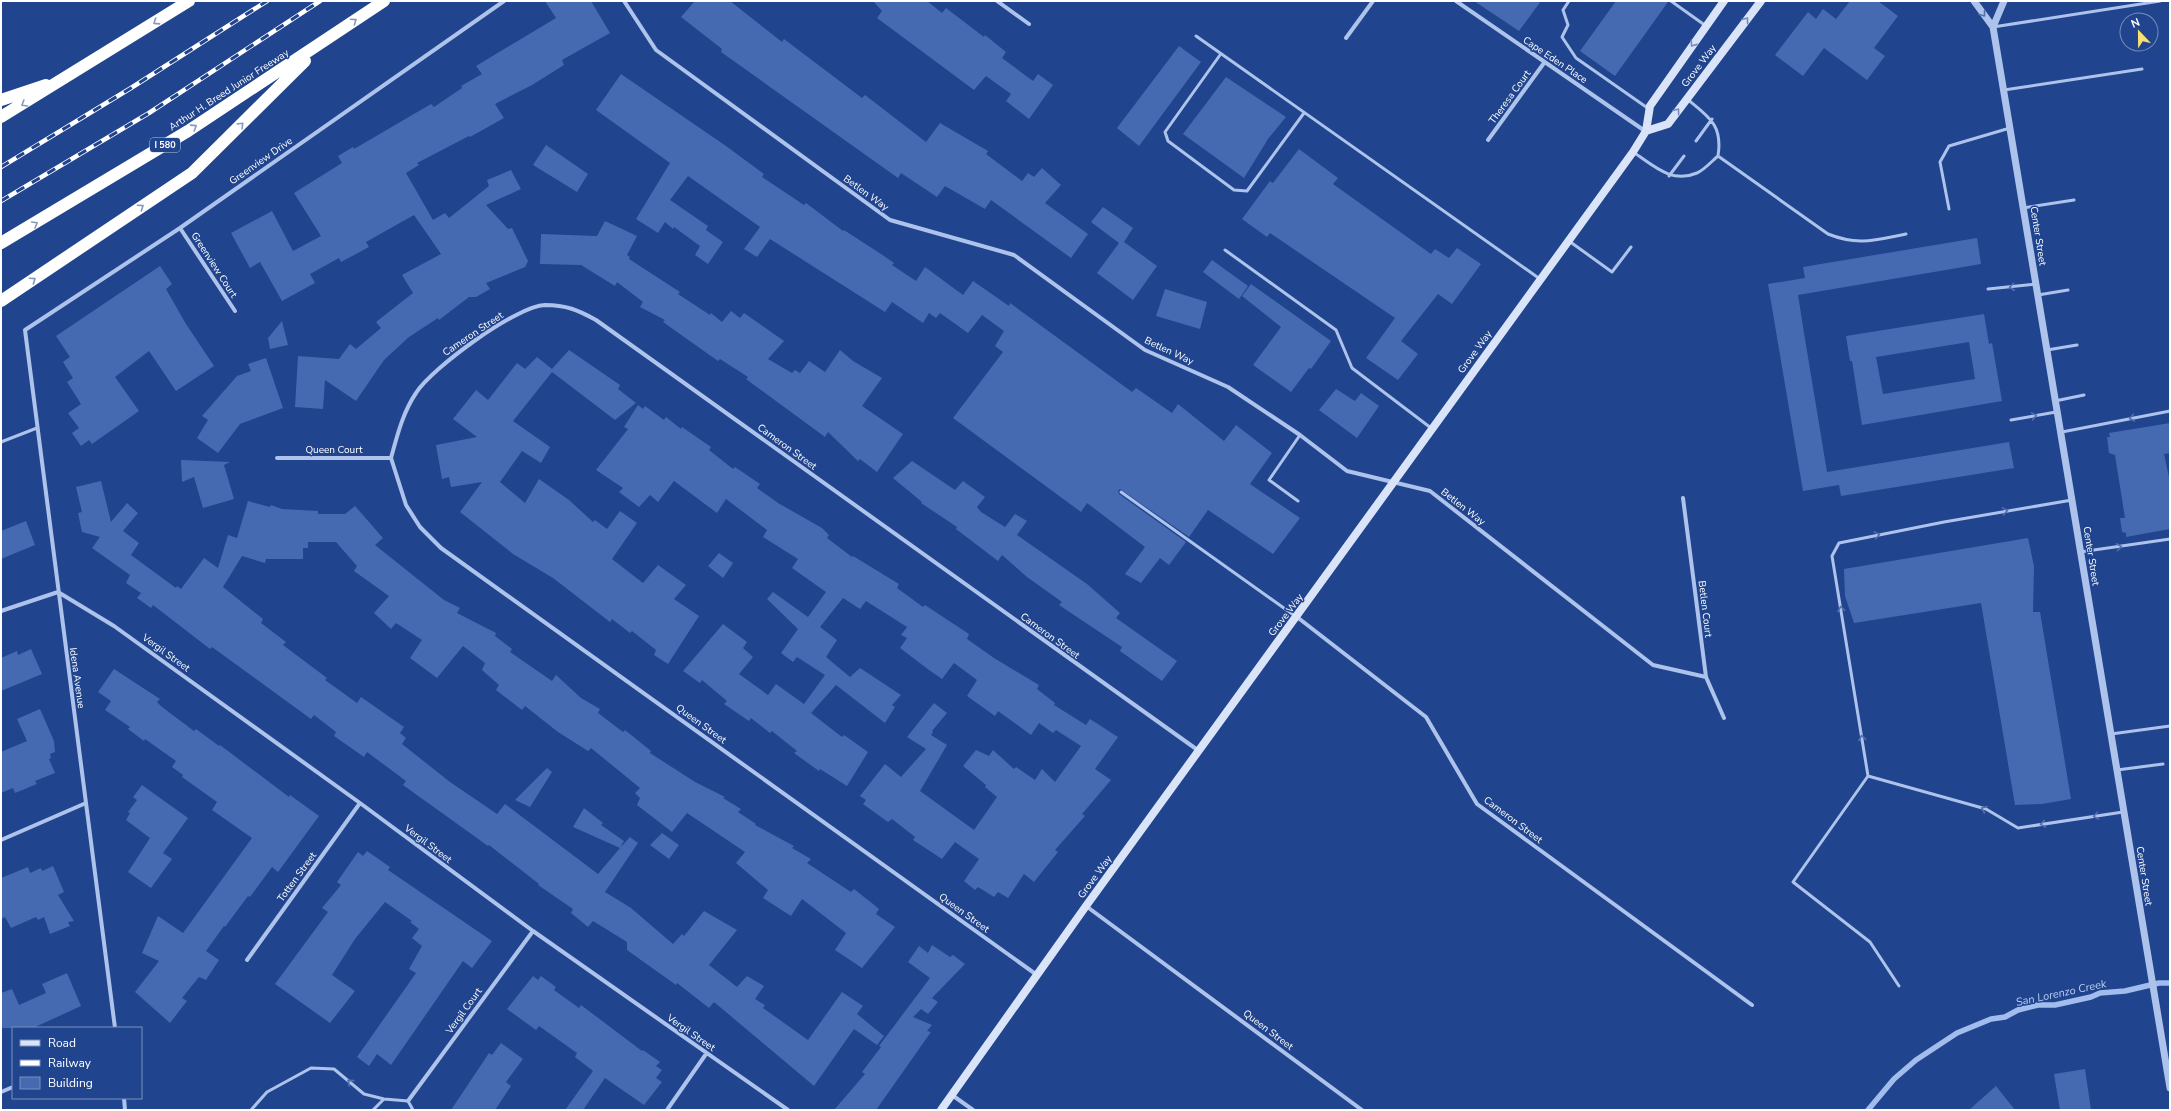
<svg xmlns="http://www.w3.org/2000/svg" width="2171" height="1111" font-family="'Nunito Sans',sans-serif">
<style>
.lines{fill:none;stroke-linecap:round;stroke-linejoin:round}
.stream{stroke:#a2bded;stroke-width:5.5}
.building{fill:#456ab2;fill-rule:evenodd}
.service{stroke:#aec3ec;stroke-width:3}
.minor{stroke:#aec3ec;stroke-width:4}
.tertiary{stroke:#aec3ec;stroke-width:7}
.secondary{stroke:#dae4f9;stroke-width:8}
.motorway{stroke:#fff;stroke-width:12}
.rail-casing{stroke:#fff;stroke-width:4.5}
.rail{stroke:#20448d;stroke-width:3;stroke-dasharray:9;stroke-linecap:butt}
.oneway{stroke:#5270ae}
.oneway2{stroke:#748cbe}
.oneway3{stroke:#8498c0}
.labels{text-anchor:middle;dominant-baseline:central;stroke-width:3;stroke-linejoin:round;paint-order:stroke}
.shield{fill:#20448d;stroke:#bcc7dd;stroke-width:1}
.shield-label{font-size:9px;font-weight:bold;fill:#fff}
.street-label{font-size:10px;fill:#fff;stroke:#20448d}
.water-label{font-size:11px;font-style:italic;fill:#bacef3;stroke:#20448d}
</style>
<rect width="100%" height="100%" fill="#20448d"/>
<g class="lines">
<path class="stream" d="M1868 1110 1894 1079 1916 1060 1957 1033 1991 1019 2005 1017 2018 1010 2038 1005H2055L2091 997 2100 993 2125 991 2159 983H2170"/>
</g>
<path class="building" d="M545 1H591L610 33 562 60 564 65 532 85 495 104 504 118 470 137 469 136 417 163 419 165 406 173 433 220 445 213 449 218 489 186 487 180 511 170 521 189 486 205 508 229 512 228 528 261 525 267 486 283 490 289 476 297H469L439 320 438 318 409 337 384 360 356 401 325 380 323 409 295 407 298 356 339 359 350 344 356 349 381 328 376 322 413 293 402 275 441 254 414 215 366 242 369 247 341 262 339 258 310 274 315 283 282 301 260 262 250 268 231 233 272 211 293 251 321 236 294 193 342 163 338 156 353 147 354 149 431 104 434 107 462 88 461 86 482 74 476 66 556 18Z
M695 1H730L782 42 784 39 862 98 865 95 926 142 940 123 988 151 986 154 1022 181 1028 173 1034 177 1042 168 1061 185 1045 203 1088 234 1071 258 991 200 985 209 945 186 937 197 901 173 898 178 721 52 722 49 681 17Z
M873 1H927L942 13 946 8 984 37 985 35 1006 52 1002 58 1033 81 1038 74 1053 85 1029 119 1006 101 1011 94 986 76 974 90 877 18 882 11Z
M1474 1H1541L1519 31Z
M1616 1 1668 2 1615 76 1580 51Z
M1850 1H1878L1898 16 1874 48 1885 56 1867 80 1824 48 1803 76 1775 55 1808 12 1816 19 1823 9 1836 19Z
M1179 46 1201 62 1139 146 1117 128Z
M621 74 726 146 764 174 762 177 804 205 806 203 843 231 844 230 881 254 894 263 892 265 916 281 925 267 963 295 973 281 1009 306 1010 303 1132 392 1136 388 1172 413 1178 404 1224 441 1236 425 1272 453 1250 484 1300 518 1273 554 1208 510 1189 537 1120 489 1118 491 1119 494 1186 542 1169 565 1160 558 1141 583 1125 574 1145 547 1087 503 1081 512 953 418 1003 352 995 346 1004 331 982 315 968 333 940 313 936 318 929 313 923 323 892 302 885 312 770 239 757 257 744 249 760 227 688 176 670 200 708 226 706 230 723 242 708 264 695 255 700 246 674 227 673 229 665 222 658 233 636 219 670 163 596 110Z
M1226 77 1286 117 1268 139 1244 178 1183 134Z
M546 145 588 174 577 192 533 165Z
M1299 149 1338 178 1333 184 1431 254 1435 249 1449 258 1457 248 1481 264 1452 304 1438 294 1401 341 1418 354 1398 380 1366 358 1395 318 1270 233 1267 237 1242 219 1270 181 1273 183Z
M1103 207 1133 228 1124 242 1157 266 1133 300 1097 273 1119 243 1091 222Z
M605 221 637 236 627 255 630 257 629 259 680 292 678 294 710 315 711 313 722 322 731 311 740 318 744 313 784 341 768 359 792 373 795 370 800 373 809 361 825 372 840 350 853 361 882 378 862 406 903 434 877 472 860 459 858 461 828 432 825 437 746 379 748 377 720 359 718 361 663 322 665 320 640 307 643 302 617 282 615 286 581 265 540 264 541 234 597 236Z
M1977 238 1981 264 1798 295 1804 333 1827 472 2009 442 2014 468 1841 496 1839 485 1803 491 1768 284 1805 278 1803 267Z
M1212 260 1248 286 1239 299 1203 272Z
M160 266 172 284 166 289 186 324 214 366 176 391 149 351 115 377 139 411 92 444 89 440 81 446 72 433 79 428 68 413 81 404 67 382 73 378 63 362 70 357 56 336Z
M1251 284 1331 341 1311 369 1309 368 1291 392 1253 365 1281 327 1242 296Z
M1165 289 1207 302 1200 329 1156 316Z
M1984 314 1989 344 1992 343 2002 401 1862 425 1852 361H1850L1846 336ZM1969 342 1975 379 1883 394 1876 357Z
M282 321 288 345 270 349 268 338Z
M569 350 620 385 618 389 636 403 615 420 552 372 513 421 550 447 541 463 522 451 500 482 525 503 539 479 569 500 593 522 595 520 607 529 620 511 637 523 612 559 643 583 658 565 686 585 674 599 699 616 668 664 654 655 656 650 632 631 630 633 612 619 610 622 553 578 513 554 460 512 482 482 451 487 449 477 442 479 436 445 477 437 453 419 476 390 488 400 517 363 525 369 537 357 552 369Z
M266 358 283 408 240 424 218 453 197 438 208 420 202 416 237 376 251 371 248 364Z
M1336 389 1355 401 1361 393 1379 406 1357 438 1319 410Z
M638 405 643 409 645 406 664 420 666 417 681 429 682 427 711 447 709 450 733 469 735 467 760 484 757 488 778 503 822 528 829 535 827 538 852 557 853 556 899 584 897 588 923 607 925 605 969 634 967 639 994 658 1039 685 1037 689 1055 703 1054 705 1086 725 1090 719 1118 737 1095 769 1111 780 1082 814 1085 816 1055 850 1058 852 1034 882 1024 874 1008 898 998 892 994 897 978 887 975 890 964 881 979 859 955 842 942 859 913 840 915 837 892 819 888 822 863 804 866 800 860 796 885 764 901 777 926 749 907 737 934 703 947 713 932 731 933 732 931 735 947 745 920 791 974 830 997 797 985 787 986 785 963 766 976 750 989 756 993 750 1014 769 1016 767 1035 780 1042 769 1055 782 1081 746 1056 730 1053 733 1039 723 1031 735 998 711 995 716 967 696 977 680 954 663 942 679 929 670 900 648 907 638 901 635 907 627 866 601 860 609 843 598 820 627 837 640 826 657 850 677 860 668 901 695 892 705 895 707 885 723 836 685 811 713 842 737 844 735 868 752 847 786 820 769 819 771 794 753 797 751 772 731 770 733 751 718 749 721 724 704 727 701 702 680 700 683 683 671 723 624 747 642 743 648 753 657 739 674 768 695 776 684 804 704 825 675 797 657 793 662 781 653 798 629 767 599 773 592 808 617 826 592 792 568 798 559 763 537 767 530 726 499 717 513 674 481 658 502 650 495 639 507 619 492 623 488 596 470 628 429 624 427Z
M2170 423V453L2164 454 2170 482V529L2126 537V533L2122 532 2120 518H2125L2115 455 2109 453 2107 437H2110L2109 433Z
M181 460 230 462 224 465 234 499 203 508 194 477 182 482Z
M912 461 955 490 963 481 985 497 977 507 981 512 1005 527 1015 514 1027 521 1017 535 1087 584 1120 613 1116 618 1177 661 1162 681 1120 651 1122 647 1059 605 1062 602 1027 577 1002 555 998 561 956 529 957 527 921 503 922 502 893 478Z
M101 481 111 522 127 503 138 513 123 531 139 543 131 555 176 588 177 586 181 589 204 558 218 568 228 535 237 538 248 501 270 507 271 505 282 509 318 511V514H345L355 506 383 538 375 545 444 600 460 608 457 613 496 633 495 636 512 649 510 652 552 681 556 675 581 698 600 709 598 713 623 732 625 730 651 751 650 753 695 782 725 797 723 798 741 809 738 812 756 824 755 825 794 846 792 848 811 859 807 863 851 892 854 889 873 904 879 909 876 914 895 927 862 968 835 950 846 933 802 899 791 916 763 898 768 890 736 863 745 852 687 813 672 832 637 805 640 798 635 793 640 788 591 748 588 751 558 732 525 706 522 710 496 690 499 685 482 670 485 663 463 646 437 678 410 658 422 640 396 623 391 629 374 613 389 596 354 571 357 566 336 542H308V548H303V559H266L265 563 242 556 223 587 263 619 261 623 286 642 283 645 327 678 325 680 357 703 361 697 404 727 400 733 406 738 402 744 450 782 497 814 505 804 598 874 620 848 573 827 584 808 603 823 601 825 624 841 620 848 630 837 638 843 605 892 631 908 673 944 682 934 684 936 704 911 737 930 709 965 737 987 747 976 764 986 755 999 765 1005 763 1008 808 1040 842 992 863 1006 857 1014 884 1036 877 1045 854 1029 814 1086 714 1002 709 1008 677 983 676 985 627 950V942L593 921 588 927 571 913 573 909 538 885 539 884 489 845 488 846 403 785 406 781 367 752 364 757 334 736 336 732 314 715 311 719 212 647 210 649 153 605 151 608 137 598 141 593 126 583 130 575 92 548 100 537 82 532 78 513 82 512 76 487Z
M26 521 35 545 1 559V531Z
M2028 538 2034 566 2033 612H2040L2071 799 2042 804 2015 805 1981 603 1854 623 1845 596 1844 569Z
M719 553 733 563 723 578 708 566Z
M31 649 42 674 1 691V658L17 651 18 655Z
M114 669 160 699 157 702 162 707 194 731 196 729 219 746 220 745 289 797 290 795 319 816 278 872 272 867 250 897 248 896 225 927 224 926 206 951 219 960 206 980 199 977 182 998 187 1001 170 1023 135 992 159 961 142 953 158 916 183 933 252 838 212 810 217 802 182 777 183 775 172 767 176 761 145 739 144 741 128 729 130 727 105 710 111 701 98 692Z
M40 709 54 741 55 752 50 754 51 758 49 759 55 773 35 781 37 784 15 793 13 788 1 793V752L27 741 17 719Z
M547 768 552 772 530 807 515 800Z
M142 785 188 818 163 853 172 859 151 888 128 872 150 838 126 820 130 813 128 812 137 800 133 797Z
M662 833 679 845 669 859 650 845Z
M367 851 390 867 388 870 492 941 472 968 463 961 391 1065 377 1054 369 1066 357 1057 416 973 409 969 422 946 412 938 419 929 410 922 412 921 385 902 355 939 332 975 355 991 330 1023 275 984 328 912 322 908 341 885 337 882 358 852 363 856Z
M53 866 64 892 58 895 74 921 68 922 70 926 50 934 44 917 38 920 36 917 11 928 5 917 1 919V878L28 867 30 873 41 868 42 871Z
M932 945 950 957 953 955 965 964 932 998 938 1002 928 1014 921 1009 913 1017 932 1025 927 1031 931 1032 876 1110H834L865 1074 862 1072 881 1047 879 1046 930 978 908 962 919 946 928 953Z
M67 973 81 1006 33 1028H1V993L12 989 19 1005 46 993 42 984Z
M533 976 538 980 541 976 556 987 554 990 579 1008 581 1005 642 1051 643 1050 660 1062 656 1066 662 1070 656 1078 662 1082 644 1105 605 1078 583 1110H565L593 1071 575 1057 577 1053 539 1026 536 1030 507 1009Z
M501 1043 523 1059 506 1082 511 1086 495 1110H451L489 1053 492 1055Z
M2085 1069 2091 1110H2060L2054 1074Z
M1996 1086 2015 1110H1969Z"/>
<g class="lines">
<path class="service" d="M1569 1 1563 10 1568 25 1562 37 1576 58 1649 109
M1671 1 1706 26
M1993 27 2160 1
M1196 36 1540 279
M1220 55 1165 132 1168 141 1234 190 1247 191 1304 113
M2004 90 2142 69
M1687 99C1709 117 1723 125 1718 156
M1696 141 1712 119
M1633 152C1653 165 1671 184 1697 173 1704 170 1712 161 1718 156L1828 234C1858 246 1875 240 1906 234
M1669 176 1684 156
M2023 208 2074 200
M1949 209 1940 162 1949 146 2010 128
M1569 241 1612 272 1631 247
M1225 250 1336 330 1352 368 1431 428
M1988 289 2036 284
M2038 295 2068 290
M2047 350 2077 345
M2055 401 2084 395
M2011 420 2056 412
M2062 432 2170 411
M1 442 37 428
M1121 492 1295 616
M1298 501 1269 480 1300 435
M2080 552 2170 539
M2111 734 2170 726
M2117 770 2163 764
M1868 776 1986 809 2018 828 2123 812
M1899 986 1870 942 1793 882 1868 776 1832 556 1839 543 1944 522 2072 500
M251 1110 267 1092 311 1068 334 1069 364 1094 384 1099 408 1101 413 1110
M373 1110 384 1099"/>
<path class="minor" d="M624 1 656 50 890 220 1014 255 1145 350 1228 387 1300 435 1347 471 1430 491 1653 665 1706 677
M997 1 1029 24
M1456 1 1645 131
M1346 38 1373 1
M1488 140 1544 63
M180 228 235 311
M277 458H391
M391 458C397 436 403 412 416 393 432 368 516 306 545 305 566 305 578 310 596 320L1199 751
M391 458 406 505 420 527 441 548 1037 975
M1683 498 1706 677 1724 718
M1 611 58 592 114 626 360 803 533 931 788 1110
M1297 617 1426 717 1477 804 1752 1005
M1 840 86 803
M1086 906 1362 1110
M247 960 360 803
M115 1028 25 330 180 228 504 1
M1 1092 13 1087
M952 1095 973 1110
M124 1098 125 1110
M408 1101 533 931
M667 1110 706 1054"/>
<path class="tertiary" d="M1974 1 1993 27 2170 1088
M1993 27 2004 1"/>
<path class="secondary" d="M1646 131 1668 124 1761 1
M941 1110 1086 906 1633 152 1646 131 1650 106 1724 1"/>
<path class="motorway" d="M1 100 46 85
M1 117 189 1
M1 243 188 131 384 1
M1 301 192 173 305 61"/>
<defs>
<path id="rail" d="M1 167 131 88 267 1
M1 201 149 113 320 1"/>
</defs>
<use href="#rail" class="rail-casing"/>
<use href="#rail" class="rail"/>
</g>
<defs><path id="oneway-chevron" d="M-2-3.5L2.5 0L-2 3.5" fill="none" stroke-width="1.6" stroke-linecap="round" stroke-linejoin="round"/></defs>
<g class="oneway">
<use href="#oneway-chevron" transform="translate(1983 14) rotate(53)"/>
<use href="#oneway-chevron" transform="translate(2012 287) rotate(174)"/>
<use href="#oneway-chevron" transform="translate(2034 416) rotate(-10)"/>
<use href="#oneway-chevron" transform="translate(2132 418) rotate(170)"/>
<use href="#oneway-chevron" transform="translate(2005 511) rotate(-10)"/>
<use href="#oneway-chevron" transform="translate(1877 535) rotate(-11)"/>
<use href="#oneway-chevron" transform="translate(2119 547) rotate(-8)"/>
<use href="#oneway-chevron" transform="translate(1841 609) rotate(-99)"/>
<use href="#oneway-chevron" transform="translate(1862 738) rotate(-99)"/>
<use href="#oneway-chevron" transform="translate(1984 809) rotate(-157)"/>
<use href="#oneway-chevron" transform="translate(2096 816) rotate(170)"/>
<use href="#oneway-chevron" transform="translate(2043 824) rotate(171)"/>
<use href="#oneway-chevron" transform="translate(350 1082) rotate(-140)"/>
</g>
<g class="oneway2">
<use href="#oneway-chevron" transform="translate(1746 20) rotate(-53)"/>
<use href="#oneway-chevron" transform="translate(1693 44) rotate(125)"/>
<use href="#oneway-chevron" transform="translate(1677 111) rotate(-54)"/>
</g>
<g class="oneway3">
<use href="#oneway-chevron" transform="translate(354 21) rotate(-34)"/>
<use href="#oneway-chevron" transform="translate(156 22) rotate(147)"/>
<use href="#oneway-chevron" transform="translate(24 104) rotate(149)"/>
<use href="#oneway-chevron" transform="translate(241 125) rotate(-45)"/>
<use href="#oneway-chevron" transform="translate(194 127) rotate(-33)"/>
<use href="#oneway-chevron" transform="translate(141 207) rotate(-34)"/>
<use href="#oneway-chevron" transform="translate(35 224) rotate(-30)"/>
<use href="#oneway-chevron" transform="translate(33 280) rotate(-34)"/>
</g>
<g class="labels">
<rect class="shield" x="150" y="138" width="30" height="14" rx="3"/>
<g class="shield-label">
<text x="165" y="145">I 580</text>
</g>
<g class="street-label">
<text transform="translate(1555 60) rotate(34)">Cape Eden Place</text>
<text transform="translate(1699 66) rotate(-53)">Grove Way</text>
<text transform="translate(229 90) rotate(-33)">Arthur H. Breed Junior Freeway</text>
<text transform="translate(1510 97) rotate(-54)">Theresa Court</text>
<text transform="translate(261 161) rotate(-35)">Greenview Drive</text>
<text transform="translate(866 193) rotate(36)">Betlen Way</text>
<text transform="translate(2038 236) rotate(81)">Center Street</text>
<text transform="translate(214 265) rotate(57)">Greenview Court</text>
<text transform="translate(473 334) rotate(-34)">Cameron Street</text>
<text transform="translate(1169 351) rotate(25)">Betlen Way</text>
<text transform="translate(1475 352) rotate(-54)">Grove Way</text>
<text transform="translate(787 447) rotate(36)">Cameron Street</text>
<text x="334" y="450">Queen Court</text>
<text transform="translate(1463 507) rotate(38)">Betlen Way</text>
<text transform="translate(2091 556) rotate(81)">Center Street</text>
<text transform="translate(1705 609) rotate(83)">Betlen Court</text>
<text transform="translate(1286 615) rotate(-53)">Grove Way</text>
<text transform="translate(1050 636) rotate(36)">Cameron Street</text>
<text transform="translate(166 653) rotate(36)">Vergil Street</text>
<text transform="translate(77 678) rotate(82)">Idena Avenue</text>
<text transform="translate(701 724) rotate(36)">Queen Street</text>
<text transform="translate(1513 820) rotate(37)">Cameron Street</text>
<text transform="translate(428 844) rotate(37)">Vergil Street</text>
<text transform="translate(2144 876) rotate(81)">Center Street</text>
<text transform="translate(297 877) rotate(-54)">Totten Street</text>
<text transform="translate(1095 877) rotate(-54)">Grove Way</text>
<text transform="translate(964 913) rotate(36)">Queen Street</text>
<text transform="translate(464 1011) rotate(-54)">Vergil Court</text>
<text transform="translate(1268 1030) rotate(37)">Queen Street</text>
<text transform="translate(691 1033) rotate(35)">Vergil Street</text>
</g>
<g class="water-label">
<text transform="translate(2061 993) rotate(-12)">San Lorenzo Creek</text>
</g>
</g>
<rect width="2171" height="1111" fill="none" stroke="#ffffff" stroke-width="4"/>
<rect x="12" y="1027" width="130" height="72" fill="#20448d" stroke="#798fbb"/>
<rect x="20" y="1040" width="20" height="6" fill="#dae4f9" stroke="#798fbb"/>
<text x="48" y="1047" font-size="12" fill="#ffffff">Road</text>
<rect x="20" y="1060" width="20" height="6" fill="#ffffff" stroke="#798fbb"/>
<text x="48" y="1067" font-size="12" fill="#ffffff">Railway</text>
<rect x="20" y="1077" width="20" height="12" fill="#456ab2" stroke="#798fbb"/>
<text x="48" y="1087" font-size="12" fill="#ffffff">Building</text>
<g transform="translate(2139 32) rotate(338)"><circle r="19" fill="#20448d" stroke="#798fbb"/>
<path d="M0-3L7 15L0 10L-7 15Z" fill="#f9e06f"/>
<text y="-6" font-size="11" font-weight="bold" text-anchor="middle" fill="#ffffff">N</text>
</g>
</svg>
